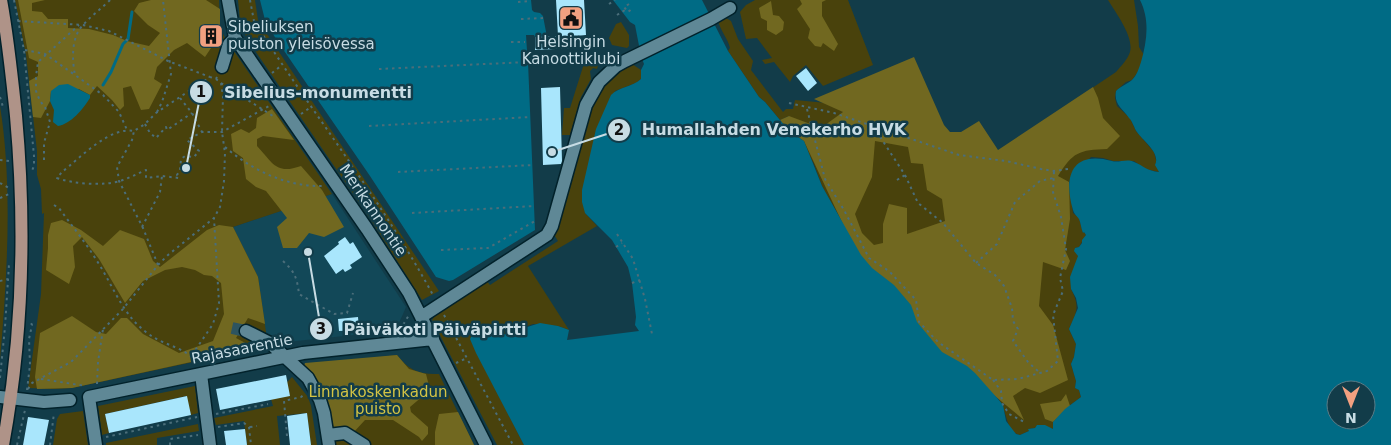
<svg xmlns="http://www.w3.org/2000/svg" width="1391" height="445" font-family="'DejaVu Sans',sans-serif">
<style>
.built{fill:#124858}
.green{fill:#49420c}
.forest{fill:#716820;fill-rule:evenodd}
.water{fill:#006b85;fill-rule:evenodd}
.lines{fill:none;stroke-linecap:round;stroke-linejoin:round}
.stream{stroke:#006b85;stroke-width:3}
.building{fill:#a9e6fc}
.minor-tunnel{stroke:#2d5460;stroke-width:12;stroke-dasharray:12 6;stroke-linecap:butt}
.minor-casing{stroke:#02222b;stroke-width:15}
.major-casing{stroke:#02222b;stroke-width:15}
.path{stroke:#4b6e7a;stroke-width:2;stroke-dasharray:2.5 4;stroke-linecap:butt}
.minor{stroke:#5f8896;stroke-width:12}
.major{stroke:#af9388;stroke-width:12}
.labels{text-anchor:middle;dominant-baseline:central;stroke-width:5;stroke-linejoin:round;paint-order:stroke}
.poi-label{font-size:15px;fill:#c7dce4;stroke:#123c49;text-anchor:start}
.street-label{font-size:15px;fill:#c7dce4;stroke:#123c49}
.park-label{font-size:15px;fill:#d4c445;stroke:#123c49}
.leader{fill:none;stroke:#c7dce4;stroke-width:2}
.callout-dot{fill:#c7dce4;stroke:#123c49;stroke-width:2}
.mark-label{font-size:15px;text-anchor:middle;font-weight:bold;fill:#111}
.callout-label{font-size:16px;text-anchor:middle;font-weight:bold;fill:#c7dce4;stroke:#123c49;stroke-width:5;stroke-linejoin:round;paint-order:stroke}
</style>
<rect width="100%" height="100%" fill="#123c49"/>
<path class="built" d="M332 194 406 307 403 314 396 329 392 331 296 341 268 346 233 227Z"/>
<path class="green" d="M15 0H219L220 27 225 38 332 194 233 227 258 277 268 346 72 388 54 389 28 388 41 294 44 213 42 214 41 189 37 175V151L26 55Z
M238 0H255L258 20 263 28 439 291 422 300 367 214 247 39 240 21Z
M755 0H848L873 65 823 86 806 65 793 76 790 82 774 62 765 64 762 60 772 58 757 38 746 39 740 12 746 5Z
M1108 0H1134L1138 26 1139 47 1144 55 1140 69 1132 80 1126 82 1116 91 1115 98 1117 106 1130 118 1136 131 1154 152 1159 172 1145 169 1134 161H1113L1103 158 1091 157 1069 182 1073 213 1079 218 1083 233 1084 232 1086 235 1079 247 1075 248 1078 256 1071 289C1080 306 1077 312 1069 329L1076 344 1074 357 1071 364 1076 381 1075 388 1079 390 1081 397 1065 409 1053 429C1043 425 1039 427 1029 429V431L1020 435C1007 432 1007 415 1002 405 998 397 993 390 988 384L861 255 822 186 814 164 789 116 780 120 765 102 759 97 728 51 730 48C728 38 720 31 718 20L726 18 731 21 738 39 753 61 751 70 783 112 786 109H793L795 100 848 105 935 144 998 151 1116 72C1121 66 1128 59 1130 52 1134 37 1116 13 1108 0Z
M621 22 629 35V46L627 48 612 45 609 38 616 24Z
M587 54 596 56 599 62 597 69 593 68 590 71 591 79 581 97 570 135H562L564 108H570Z
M629 62 641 70V79L636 83 615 91 585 213 597 226 528 266 569 330 558 326 533 324 505 334H487L470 339 524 445H497L432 320 438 311 486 280 490 285 558 241 553 233 590 106 606 80Z
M0 106C13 186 7 279 0 360Z
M397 355C408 370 420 375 439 374L474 445H336C331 410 328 392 304 366Z
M292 377 308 397 311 406 317 445H311L307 413 277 416 280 445H247L244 421 216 425 214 418 273 406 271 399Z
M195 386 198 413 191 415 186 396 105 414 109 433 102 435 98 406Z
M83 411 88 445H53L57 419 60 414Z
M198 424 199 431 157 438V445H106V443Z"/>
<path class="forest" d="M18 0H45L32 3V11L42 12 48 19H68V28L89 29 113 35 127 41 149 46 160 33 148 25 134 11 139 3 151 0H206L220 9V27L207 29V42L211 48 205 57 187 43 174 50 157 67 154 79 162 84 149 109 141 110 131 86 123 88 124 106 120 110 112 100 97 86 90 95 79 89 51 91 50 101 41 118 33 117 29 81 38 76V62L29 58Z
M800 0H826L822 2V16L838 44 834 51 823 43 821 47 815 46 808 38 810 29 797 9 802 4Z
M771 1 773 15 779 16 784 22 783 30 776 35 767 30V21L761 18 759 8Z
M914 57 944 125 950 132H961L979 121 998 150 1093 87 1098 98 1103 118 1120 136 1107 149C1079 150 1073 152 1058 176L1069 182 1070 219 1065 250 1070 261 1066 270 1043 262 1039 306 1053 325 1068 380 1040 393 1025 388 1013 396 1024 420 935 347 862 265 804 141 789 131 780 120 789 116 821 128 843 112 814 99ZM875 141 908 147 911 163 923 164 927 190 942 199 945 221 907 234V208L889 204 883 224V243L874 245 862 233 855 214 872 177Z
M272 109 294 140 263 136 257 139V146C273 163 276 175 301 166L322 190 344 227 324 237 309 233 297 248H283L277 227 287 218 266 191 256 187 246 179 243 158 233 151 231 134 241 129 249 133 256 128 257 118Z
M62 220 81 230 103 246 120 230 144 239 153 261 160 267 207 230 219 225 233 227 258 277 265 324 248 318 236 338 255 348 72 388 37 389 35 377 40 333 72 316 96 332 106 334 121 318H127L143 334 179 353 213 341 224 314 221 283 212 276 204 275 195 270 182 267 165 270 143 281 125 303 99 259 82 237 73 246 75 267 69 284 46 270 48 248V235L51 223Z
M397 355 409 369 426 374 430 390 410 407 411 412 428 427V434L422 441 419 437 393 420H365L353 433 334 430C329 402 323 387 304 366L305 363Z
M1066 394 1070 406 1053 422 1045 419 1040 404 1061 401Z
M458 412 474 445H435V432L439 414Z"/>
<path class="water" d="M260 0H531L532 10 534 12 540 13 543 16 547 37H535L534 35H526L527 51H530V57L528 62 535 230 453 280 449 281 436 277 370 176 276 39 265 20Z
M613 0H702L728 51 759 97 765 102 789 131 804 141 822 186 861 255 872 268 894 285 911 305 917 322 942 352 967 366 975 373 998 399 1003 405 1006 421 1016 434 1020 435 1029 431 1028 429 1035 428 1037 425H1045L1053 429V422L1065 409 1081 397 1079 390 1075 388 1076 381 1071 364 1074 357 1076 344 1069 329 1078 308 1076 298 1071 289 1070 277 1078 256 1074 251 1075 248 1079 247 1082 243V240L1086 235 1084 232 1083 233C1081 228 1081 224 1079 219 1077 216 1074 214 1073 210 1063 176 1072 150 1112 161 1119 163 1127 158 1134 162 1144 166 1147 171 1159 172L1155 165C1161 153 1143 141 1137 132 1134 128 1133 122 1129 118 1122 108 1114 105 1116 91 1121 86 1127 84 1132 80 1137 75 1139 68 1141 62 1147 41 1150 20 1140 0H1391V445H524L476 353 470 339 472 335 505 334 540 323 558 326 569 330 567 340 639 331 635 325 636 317 632 283 628 267 612 240 585 213 582 202V190L596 129 611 95C619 87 632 87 641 79V70L644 64 641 56 635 25 630 22ZM1336 390H1366V420H1336Z
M68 84 90 95V98C83 109 71 124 58 126L53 122 54 110 50 101 51 91 59 85Z"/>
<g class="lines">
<path class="stream" d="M103 85 111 72 123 44 128 39 132 12"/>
</g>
<path class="building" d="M556 0H584L586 35 575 36 576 48 535 50V37L558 36Z
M806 68 817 83 808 91 796 76Z
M560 87 562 161 561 164 543 165 541 88Z
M345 237 350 244 353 242 362 257 350 265 352 268 345 272 343 269 336 274 324 256 339 244 338 242Z
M358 317 359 330 339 331 338 319Z
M286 375 290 396 220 410 216 389Z
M187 396 191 415 109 433 105 414Z
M307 413 311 445H290L287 416Z
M28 417 49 420 44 445H23Z
M245 429 247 445H226L224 431Z"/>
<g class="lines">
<path class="minor-tunnel" d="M232 328 246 331"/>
<defs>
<path id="minor" d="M228 0 235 38 367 229 409 293 486 445
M222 67 229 44 235 38
M421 317 547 235 552 226 586 105 599 82 616 66 625 61 711 19 730 8
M246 331 270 343 308 378 320 400 324 413 329 445
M201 374 210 445
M0 397 44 402 70 400
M328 435 345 433 364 445
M96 445 89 397 303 353 433 339"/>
<path id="major" d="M1 0C8 38 12 78 16 116 26 227 23 336 3 445"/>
</defs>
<use href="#minor" class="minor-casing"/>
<use href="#major" class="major-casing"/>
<path class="path" d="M14 0 24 50 34 156V166L31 173
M110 0C101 9 91 16 83 25 71 37 72 60 75 75L103 95 119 112 127 130
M250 0 254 21C312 113 381 199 433 295
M518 2 531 1
M609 4 615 0
M629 4 624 7 628 12 633 8
M617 15 625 10
M521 19 544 18
M18 21 83 25 109 31 168 61 210 77
M511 42H525
M25 50 45 54 75 75
M379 69 528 62
M272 73 282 65
M217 77 216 79 210 77 156 113 145 124 134 131C110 126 80 158 62 172L57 178C73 184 104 186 120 181 129 178 137 174 146 170V178L162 176 179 178 177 175 180 170 181 159 185 156 194 157 199 151 187 140 202 132H222L269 106
M221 83 276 118
M0 97 3 107
M180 98 192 113 202 132
M789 103 834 113 959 155 1006 161 1041 169 1054 171 1068 169
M807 109 825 179 844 210 869 258 889 271 916 300 919 322 938 342 993 380 1018 379 1040 373 1047 371 1058 361 1053 315 1063 291 1060 278 1066 249 1061 217 1053 192 1054 171
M157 112 162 102 171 74 163 0
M301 114 311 107
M145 124 150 133 156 138 166 127 167 130 192 113
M369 126 531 117
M873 126 905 175 918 203 943 223 976 263 995 275 1004 286 1012 308 1013 321 1018 329 1013 341 1028 362 1040 373
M225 147C253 171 287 187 324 186
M0 160 9 161
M44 160V143L50 122 45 107 40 101 36 91V76L38 62 79 25
M398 172 533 165
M897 180 905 175
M0 183 9 188
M0 198 9 194
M54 205 59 208C72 226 86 243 97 261 114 287 123 317 150 335 165 346 189 348 198 365
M412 213 534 206
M142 227 160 192 162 176
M617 234 633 259 645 299 652 334
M616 247 622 243
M441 250 488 248 535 221
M283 261C295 272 297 278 299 294L334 314 347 313 353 293
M976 263 997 244 1015 202 1040 181 1053 178
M158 265 168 255 214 218 220 207 224 181 225 153 222 132 223 96 221 83 216 79
M0 281 8 279
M632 283 640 280
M444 315 513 445
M400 330 409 315
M194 356 196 349 213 324 219 303 214 218
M456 363 467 358
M0 378 5 327 9 264
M41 379 86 386
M993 380 1001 391 1002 403 1009 414 1026 423
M97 384 98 362 103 329
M28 389 32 383 71 362 123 309 158 265 143 228 119 181 117 167 132 140 134 131
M27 390 30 365 29 339 32 325 30 321
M216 414 268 404
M218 427 244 423 249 427 251 445
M250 427 257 426
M287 436 284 401 301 397 305 394
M106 437 197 417
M17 445 25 410
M50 445 54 413
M170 445V439L198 435"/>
<use href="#minor" class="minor"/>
<use href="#major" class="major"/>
</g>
<defs>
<symbol id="civic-square" viewBox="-11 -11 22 22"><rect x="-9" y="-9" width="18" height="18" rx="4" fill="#f2a080" stroke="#123c49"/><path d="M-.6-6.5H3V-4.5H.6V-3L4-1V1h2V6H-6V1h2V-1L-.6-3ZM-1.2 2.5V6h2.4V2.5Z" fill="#111"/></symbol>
<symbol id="building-square" viewBox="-11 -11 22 22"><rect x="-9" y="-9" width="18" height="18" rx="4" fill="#f2a080" stroke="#123c49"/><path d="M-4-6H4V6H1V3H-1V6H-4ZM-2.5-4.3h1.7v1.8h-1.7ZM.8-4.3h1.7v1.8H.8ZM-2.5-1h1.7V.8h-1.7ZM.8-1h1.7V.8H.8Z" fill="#111"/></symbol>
</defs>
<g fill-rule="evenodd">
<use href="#civic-square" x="557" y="4" width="28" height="28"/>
<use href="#building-square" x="197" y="22" width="28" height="28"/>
</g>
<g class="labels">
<g class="poi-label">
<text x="228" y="27">Sibeliuksen<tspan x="228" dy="17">puiston yleisövessa</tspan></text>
<text x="571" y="42" text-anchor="middle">Helsingin<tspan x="571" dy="17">Kanoottiklubi</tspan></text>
</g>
<g class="street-label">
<text transform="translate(373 210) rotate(56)">Merikannontie</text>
<text transform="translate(242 349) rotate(-11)">Rajasaarentie</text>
</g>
<g class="park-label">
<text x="378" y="392">Linnakoskenkadun<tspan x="378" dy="17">puisto</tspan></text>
</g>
</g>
<path class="leader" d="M186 168L201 92M552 152L619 130M308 252L321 329"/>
<g class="callout-dot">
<circle cx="186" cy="168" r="5"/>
<circle cx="552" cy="152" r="5"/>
<circle cx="308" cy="252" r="5"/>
<circle cx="201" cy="92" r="12"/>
<circle cx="619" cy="130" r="12"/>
<circle cx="321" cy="329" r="12"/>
</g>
<g class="mark-label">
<text x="201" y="97">1</text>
<text x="619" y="135">2</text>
<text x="321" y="334">3</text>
</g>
<g class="callout-label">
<text x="318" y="98">Sibelius-monumentti</text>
<text x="774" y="135">Humallahden Venekerho HVK</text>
<text x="435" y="335">Päiväkoti Päiväpirtti</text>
</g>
<g transform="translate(1351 405) rotate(180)"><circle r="24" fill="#123c49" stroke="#5a7c87"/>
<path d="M0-4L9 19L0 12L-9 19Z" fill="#f2a080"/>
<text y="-8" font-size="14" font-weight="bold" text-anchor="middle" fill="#c7dce4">N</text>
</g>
</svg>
